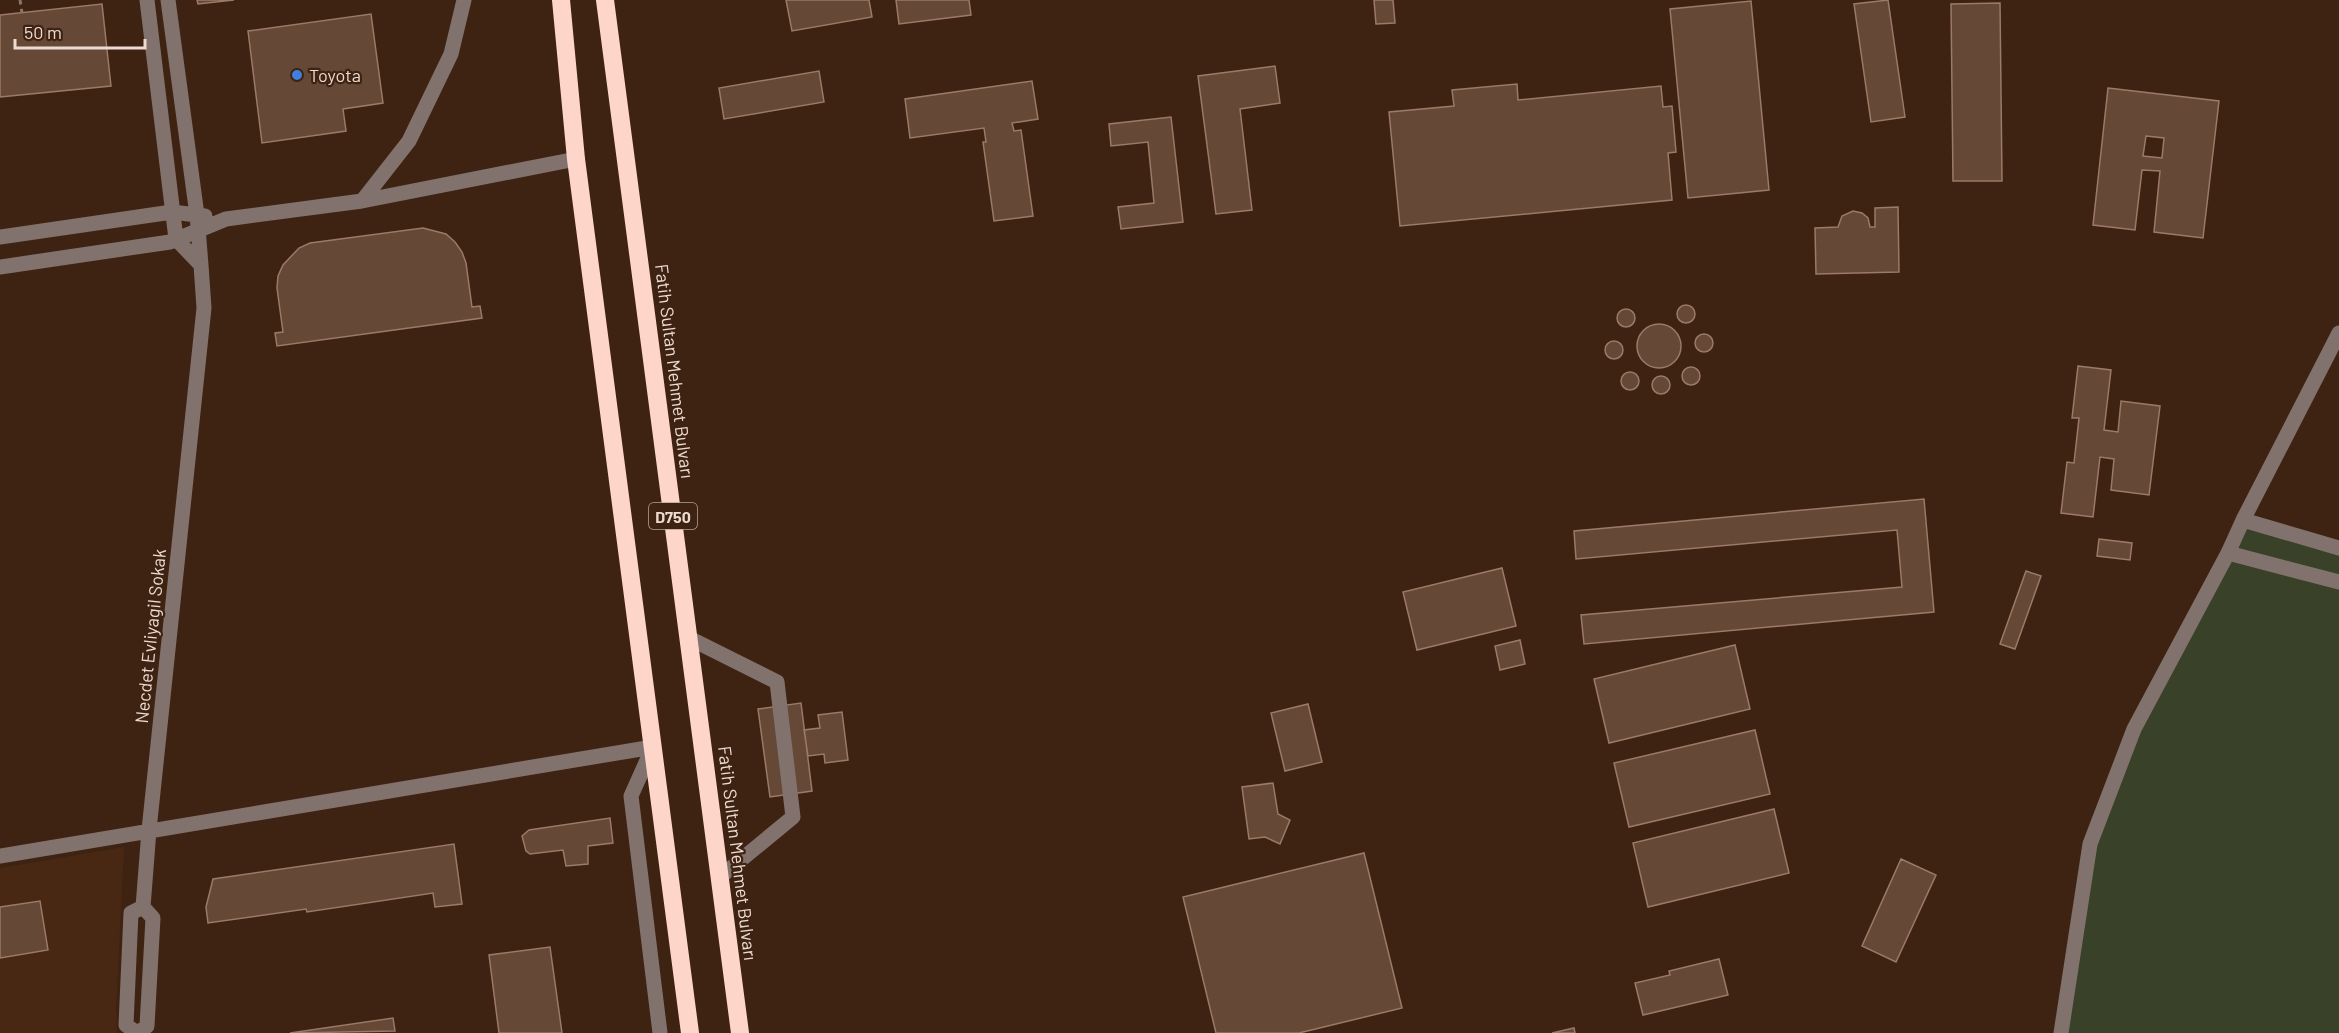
<svg xmlns="http://www.w3.org/2000/svg" width="2339" height="1033" font-family="Barlow,sans-serif">
<style>
.built{fill:#492813}
.green{fill:#394228}
.building{fill:#654836;stroke:#9b7a67;stroke-width:1.5;fill-rule:evenodd}
.lines{fill:none;stroke-linecap:round;stroke-linejoin:round}
.path{stroke:#8c7567;stroke-width:3;stroke-dasharray:4.5 4.5;stroke-linecap:butt}
.minor{stroke:#82726d;stroke-width:15}
.highway{stroke:#fed5c9;stroke-width:18}
.shop-dot{fill:#3f7fe0;stroke:#3e2312;stroke-width:2}
.labels{text-anchor:middle;dominant-baseline:central;stroke-width:4.5;stroke-linejoin:round;paint-order:stroke}
.shield{fill:#3e2312;stroke:#b8a498;stroke-width:1.5}
.shield-label{font-size:16px;font-weight:bold;fill:#eddbd1}
.poi-label{font-size:18px;fill:#eddbd1;stroke:#3e2312;text-anchor:start}
.street-label{font-size:18px;fill:#eddbd1;stroke:#3e2312}
</style>
<rect width="100%" height="100%" fill="#3e2312"/>
<path class="built" d="M124 847 116 1010 117 1033H0V868Z"/>
<path class="green" d="M2243 520 2339 548V1033H2061L2090 844 2134 729Z"/>
<path class="building" d="M197 0H234L198 4Z
M786 0H869L872 17 792 31Z
M896 0H969L971 15 899 24Z
M1374 0H1393L1395 23 1376 24Z
M1888 0 1905 117 1871 122 1854 4Z
M1751 1 1769 190 1688 198 1670 9Z
M2000 3 2002 181H1953L1951 4Z
M102 4 111 86 0 97V15Z
M371 14 383 103 343 109 346 131 262 143 248 31Z
M1275 66 1280 103 1240 109 1252 210 1216 214 1198 76Z
M819 71 824 102 724 119 719 88Z
M1032 81 1038 119 1012 123 1014 131 1021 130 1033 216 994 221 983 142H986L984 128 910 138 905 99Z
M1517 84 1518 100 1661 86 1663 107 1672 106 1676 152 1668 153 1672 200 1400 226 1389 112 1454 106 1452 90Z
M2108 88 2219 101 2203 238 2154 232 2160 171 2142 170 2135 230 2093 225ZM2146 136 2164 138 2162 158 2143 156Z
M1171 117 1183 222 1121 229 1118 207 1154 203 1148 142 1111 146 1109 124Z
M1898 207 1899 272 1816 274 1815 228 1838 227 1842 216 1853 211 1862 213 1868 218 1870 227H1875V208Z
M423 228 446 234 455 242 462 252 466 263 472 307 480 306 482 318 277 346 275 333 283 332 277 288 278 276 283 265 299 248 310 243Z
M1677 314a9 9 0 1 1 18 0a9 9 0 1 1-18 0Z
M1617 318a9 9 0 1 1 18 0a9 9 0 1 1-18 0Z
M1637 346a22 22 0 1 1 44 0a22 22 0 1 1-44 0Z
M1695 343a9 9 0 1 1 18 0a9 9 0 1 1-18 0Z
M1605 350a9 9 0 1 1 18 0a9 9 0 1 1-18 0Z
M2078 366 2111 370 2104 430 2118 432 2121 401 2160 406 2149 495 2111 490 2114 459 2100 457 2093 517 2061 513 2067 462 2074 463 2079 418H2072Z
M1682 376a9 9 0 1 1 18 0a9 9 0 1 1-18 0Z
M1621 381a9 9 0 1 1 18 0a9 9 0 1 1-18 0Z
M1652 385a9 9 0 1 1 18 0a9 9 0 1 1-18 0Z
M1924 499 1934 612 1584 644 1581 615 1902 587 1897 530 1576 559 1574 531Z
M2099 539 2132 543 2130 560 2097 556Z
M1502 568 1516 626 1417 650 1403 592Z
M2026 571 2041 576 2015 649 2000 644Z
M1520 640 1525 664 1500 670 1495 646Z
M1735 645 1750 709 1609 743 1594 679Z
M801 703 812 791 770 797 758 709Z
M1308 704 1322 762 1285 771 1271 713Z
M842 712 848 760 825 763 824 754 808 756 804 730 820 728 818 715Z
M1755 730 1770 794 1629 827 1614 763Z
M1273 783 1278 814 1290 820 1280 844 1265 837 1249 839 1242 787Z
M1774 809 1789 873 1648 907 1633 843Z
M610 818 613 843 588 846V864L566 866 563 850 530 854 526 851 522 836 529 830Z
M454 844 462 904 435 907 433 893 307 912 306 909 208 923 206 907 213 879Z
M1364 853 1402 1008 1299 1033H1216L1183 897Z
M1901 859 1936 875 1896 962 1862 946Z
M40 901 48 950 0 958V907Z
M550 947 562 1033H499L489 955Z
M1719 959 1728 995 1643 1015 1635 983 1670 975 1669 971Z
M393 1018 395 1031 290 1033Z
M1574 1028 1575 1033H1552Z"/>
<g class="lines">
<path class="path" d="M20 0 22 13"/>
<path class="minor" d="M168 0 197 215 201 265
M362 201 409 141 451 54 464 0
M0 237 172 212 205 216
M0 267 170 242 226 219 362 201 576 159
M2243 520 2339 548
M2228 553 2339 582
M689 638 777 682 793 817 720 877
M653 747 631 796 660 1033
M0 856 653 747
M143 907 149 830 204 308 201 265 176 239 147 0
M137 1033 126 1025 131 913 143 907
M138 1033 147 1026 153 918 143 907
M2061 1033 2090 844 2134 729 2228 553 2243 520 2339 333"/>
<path class="highway" d="M561 0 576 159 690 1033
M605 0 740 1033"/>
</g>
<circle class="shop-dot" cx="297" cy="75" r="6"/>
<g class="labels">
<rect class="shield" x="649" y="503" width="48" height="26" rx="4.5"/>
<g class="shield-label">
<text x="673" y="516">D750</text>
</g>
<g class="poi-label">
<text x="309" y="75">Toyota</text>
</g>
<g class="street-label">
<text transform="translate(675 371) rotate(83)">Fatih Sultan Mehmet Bulvarı</text>
<text transform="translate(150 636) rotate(-84)">Necdet Evliyagil Sokak</text>
<text transform="translate(738 853) rotate(83)">Fatih Sultan Mehmet Bulvarı</text>
</g>
</g>
<path d="M15 39v9h130v-9" fill="none" stroke="#eddbd1" stroke-width="3"/>
<text x="24" y="39" font-size="18" fill="#eddbd1" stroke="#3e2312" stroke-width="4.5" paint-order="stroke">50 m</text>
</svg>
